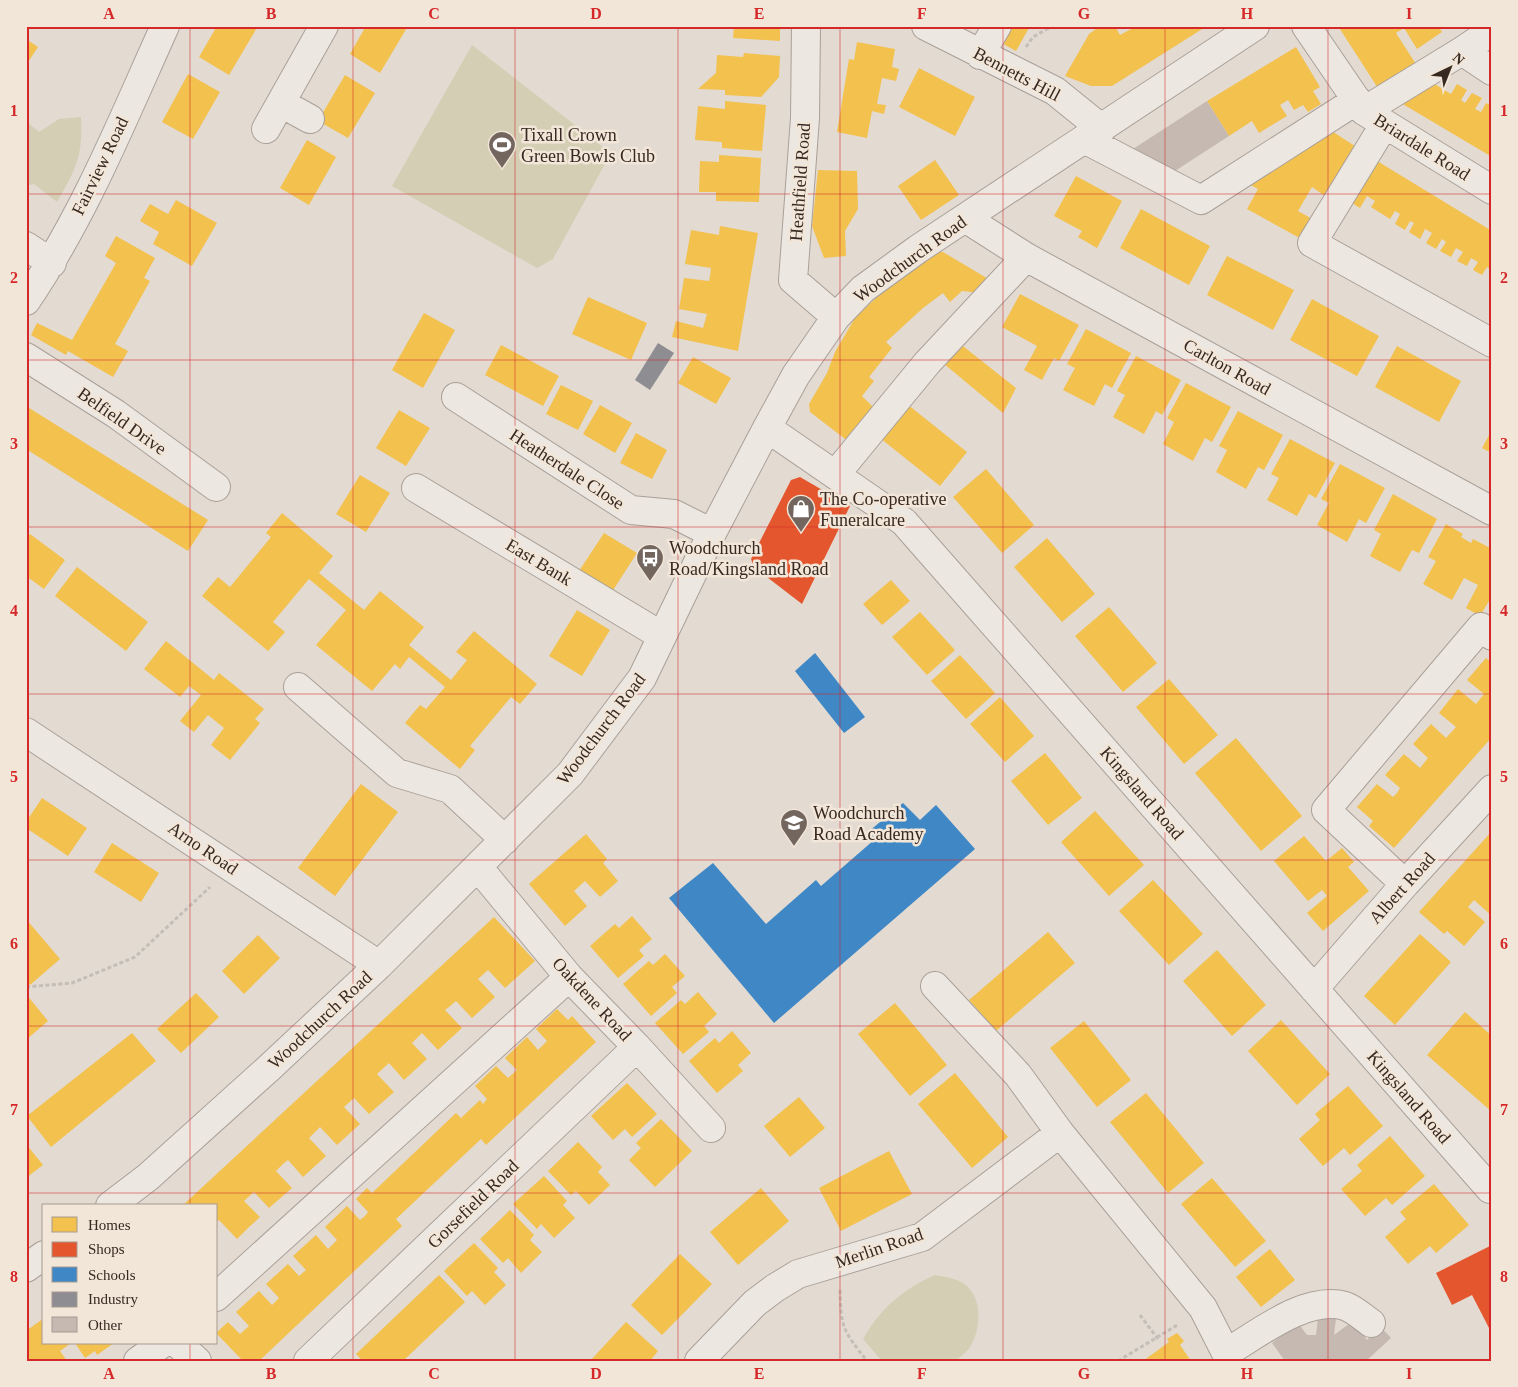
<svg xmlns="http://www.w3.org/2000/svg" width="1518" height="1387" font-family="'Times New Roman',serif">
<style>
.green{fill:#d4ceb5}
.homes{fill:#f2c14e}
.shops{fill:#e4572e}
.schools{fill:#3f88c5}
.industry{fill:#8d8d92}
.building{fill:#c6b9b2}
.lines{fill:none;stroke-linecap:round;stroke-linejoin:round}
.minor-casing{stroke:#a9a099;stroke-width:30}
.path{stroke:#c4beb8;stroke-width:3;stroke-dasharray:4 2.5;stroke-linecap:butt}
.minor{stroke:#ece7e1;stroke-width:28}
.grid{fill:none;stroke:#d62828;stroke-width:1;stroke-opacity:0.55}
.labels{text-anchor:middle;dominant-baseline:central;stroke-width:5;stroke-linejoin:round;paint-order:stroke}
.street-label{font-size:18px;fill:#372822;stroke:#f2e6d8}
.poi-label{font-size:18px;fill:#372822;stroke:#f2e6d8;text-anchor:start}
.neatline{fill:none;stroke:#d62828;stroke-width:2}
.grid-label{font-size:16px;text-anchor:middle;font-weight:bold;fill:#d62828}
</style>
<rect width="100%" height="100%" fill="#e3dad1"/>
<path class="green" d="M472 45 611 153 553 259 537 268 392 186Z
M81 117C83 156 76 169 57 202L34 184 26 186V121L39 132 59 119Z
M935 1275C945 1277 961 1279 968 1287 983 1302 980 1331 970 1347 967 1352 960 1357 955 1361H882L863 1339C880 1309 903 1289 935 1275Z"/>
<path class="homes" d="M217 26H258L229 75 199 57Z
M366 26H408L380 73 350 54Z
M734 26H780V41L733 38Z
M1004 26H1030L1016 51 996 40Z
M1100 26H1115L1120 35 1131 29 1129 26H1207L1112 86H1091L1065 76 1089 34Z
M1338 26H1438L1442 32 1417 49 1404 28 1396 33 1421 72 1383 96Z
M26 39 38 47 26 65Z
M857 42 895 49 892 67 899 69 896 81 882 78 877 104 886 105 884 114 872 111 867 138 837 132 849 59 854 60Z
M1296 47 1320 87 1313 91 1321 104 1308 112 1303 105 1294 110 1288 100 1280 105 1287 116 1259 133 1252 121 1229 136 1207 101Z
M744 53 780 56 779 77 761 97 725 95V90L698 89 716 73 717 55 743 57Z
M919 68 975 97 955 136 899 107Z
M188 74 220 92 193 139 162 122Z
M345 75 375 93 348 138 318 121Z
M1428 80 1451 94 1457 84 1467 90 1461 100 1465 103 1472 93 1482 98 1475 109 1481 112 1486 103 1492 106V157L1401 103Z
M725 101 766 105 762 151 722 148V142L695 140 698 106 725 109Z
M1327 128 1361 150 1325 196 1312 187 1298 211 1316 221 1305 241 1247 209 1258 189 1245 182Z
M307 140 336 157 309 205 280 188Z
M719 155 761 158 759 202 716 201V192H699L700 161 719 162Z
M1369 156 1492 231V270L1487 267 1482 275 1473 270 1478 262 1471 258 1467 266 1457 261 1463 252 1456 248 1451 257 1440 251 1446 242 1442 239 1436 249 1426 243 1432 233 1425 229 1420 239 1409 232 1414 223 1410 221 1405 230 1395 224 1400 214 1395 211 1390 219 1371 207 1375 201 1367 196 1360 208 1344 198Z
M935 160 959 195 921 220 898 186Z
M818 170 857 171 858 209 845 231 846 256 824 258 812 226Z
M1076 176 1122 201 1097 248 1078 237 1082 231 1054 216Z
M176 200 217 223 192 266 153 244 159 232 140 221 150 204 168 214Z
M1141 209 1210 246 1189 285 1120 248Z
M720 226 758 233 738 351 672 337 676 321 703 328 707 314 679 309 684 278 709 281 710 276 711 268 685 264 691 230 719 235Z
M116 236 155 258 144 278 150 281 115 344 128 351 113 377 68 351 66 355 31 335 37 323 72 340 116 263 105 256Z
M934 252H943L990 280 980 293 962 291 950 302 943 293 923 308 886 342 892 348 869 377 874 381 862 396 876 410 849 442 810 412 809 404 827 373 835 352 855 318 899 276Z
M1227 256 1294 290 1273 330 1207 295Z
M1020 294 1079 325 1059 361 1054 358 1042 380 1024 370 1037 346 1002 327Z
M588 297 647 323 631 360 572 334Z
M1312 299 1379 336 1357 376 1290 340Z
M424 313 455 330 423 388 392 370Z
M1086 329 1131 353 1112 388 1105 384 1094 406 1063 390 1075 368 1067 364Z
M959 343 1016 388 1003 413 943 363Z
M501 345 559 376 543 406 485 375Z
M1397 346 1461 381 1439 422 1375 387Z
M1136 356 1181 380 1162 415 1156 411 1144 434 1113 417 1125 395 1117 391Z
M693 357 731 378 716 404 678 383Z
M1186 383 1231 407 1212 442 1205 438 1193 461 1163 444 1174 422 1167 418Z
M561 385 593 401 578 430 546 414Z
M907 404 967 452 940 486 880 438Z
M600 405 632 423 615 453 583 434Z
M26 406 208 520 188 551 26 449Z
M399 410 430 428 406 466 376 448Z
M1238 411 1283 435 1264 470 1258 467 1246 489 1216 472 1227 450 1219 446Z
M1492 430V453L1482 448Z
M636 433 667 450 652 479 620 463Z
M1290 439 1335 463 1316 498 1309 494 1297 516 1267 500 1279 478 1271 474Z
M1340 464 1385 488 1366 523 1359 519 1347 542 1317 525 1329 503 1321 499Z
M986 469 1034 525 1002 553 953 497Z
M360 475 390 493 366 532 336 514Z
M1393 494 1437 519 1419 553 1412 550 1400 572 1370 556 1381 534 1374 530Z
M282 513 333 556 319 573 364 610 380 591 424 627 409 645 451 680 467 660 456 652 474 631 537 684 520 704 511 697 470 746 475 750 460 769 405 723 420 705 426 709 445 687 409 657 400 669 395 664 372 691 316 645 346 610 309 579 273 622 285 632 268 651 202 596 218 577 230 587 271 537 266 533Z
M1446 524 1463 534 1461 537 1471 543 1473 539 1492 549V596L1480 616 1466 608 1478 585 1464 578 1452 600 1423 584 1436 561 1428 557Z
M604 533 637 553 610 595 577 574Z
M30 534 65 560 44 589 26 576V538Z
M1047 538 1095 594 1062 622 1014 567Z
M77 567 148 622 126 651 55 596Z
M891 580 910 601 882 625 863 604Z
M1109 607 1157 663 1123 692 1075 636Z
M577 610 610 630 582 676 549 656Z
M920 612 955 650 927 675 892 637Z
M166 641 214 680 219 673 264 709 255 719 260 723 230 760 211 745 224 728 208 715 194 732 180 721 201 695 189 686 180 697 144 669Z
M960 655 995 693 966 719 931 681Z
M1486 658 1492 663V737L1394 848 1369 826 1373 821 1357 807 1377 784 1393 797 1397 793 1400 788 1385 775 1404 754 1420 768 1428 758 1413 744 1431 724 1446 738 1456 727 1439 713 1458 689 1476 704 1484 694 1467 680Z
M1169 679 1218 735 1184 764 1136 707Z
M1000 697 1034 736 1005 762 970 724Z
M1236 738 1302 816 1261 851 1195 773Z
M1045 753 1082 798 1048 825 1011 781Z
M361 784 398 812 335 896 298 868Z
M42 798 87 828 68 856 26 828V822Z
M1095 811 1144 865 1109 896 1061 842Z
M1492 831V916L1474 900 1468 907 1485 922 1464 946 1447 931 1444 934 1419 912Z
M586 834 607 859 603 863 618 881 600 897 585 881 574 891 587 906 565 926 529 884Z
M1304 836 1326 861 1342 848 1354 862 1348 867 1369 891 1323 931 1307 913 1327 896 1322 890 1308 901 1274 861Z
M112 843 159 873 141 902 94 872Z
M1153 880 1203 934 1169 965 1119 911Z
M632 916 652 939 639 950 644 956 618 978 590 946 615 924 619 928Z
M494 917 535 961 505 988 488 970 478 979 495 997 472 1018 456 1001 449 1007 445 1010 462 1028 438 1050 422 1033 412 1043 427 1059 404 1080 389 1063 377 1074 394 1092 369 1114 354 1098 344 1107 360 1124 337 1145 320 1127 309 1138 326 1156 303 1177 288 1160 283 1164 276 1171 292 1188 269 1208 254 1192 244 1201 260 1217 248 1228 237 1239 219 1220 216 1222V1206H182Z
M26 919 60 959 30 985 26 981Z
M1048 932 1075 963 996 1031 969 1000Z
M1420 934 1451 962 1395 1025 1364 996Z
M258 935 280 958 244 994 222 971Z
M1217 950 1266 1005 1232 1036 1183 981Z
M665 954 685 976 672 987 677 993 651 1016 623 984 649 961 653 965Z
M698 992 717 1014 704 1026 709 1032 683 1054 655 1023 681 1000 685 1004Z
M196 993 219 1017 181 1053 157 1029Z
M26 994 48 1021 26 1040Z
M895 1003 947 1065 910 1096 858 1034Z
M557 1009 568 1020 572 1016 596 1042 486 1145 481 1139 396 1219 402 1226 259 1361H243L216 1333 228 1322 240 1334 249 1326 236 1312 259 1291 272 1305 279 1298 266 1284 288 1264 299 1276 306 1270 293 1256 316 1235 328 1249 337 1240 325 1227 347 1206 360 1220 365 1216 368 1212 356 1199 367 1188 372 1193 456 1113 461 1118 480 1100 483 1104 487 1099 475 1086 496 1066 508 1078 517 1070 505 1058 527 1037 538 1050 547 1041 536 1029Z
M1465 1012 1492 1036V1112L1427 1055Z
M1281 1020 1330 1074 1297 1105 1248 1051Z
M1084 1021 1131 1080 1097 1107 1050 1048Z
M732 1031 751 1053 738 1065 743 1071 717 1093 689 1061 715 1038 719 1043Z
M132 1033 156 1061 51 1147 27 1116Z
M955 1073 1008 1137 972 1168 918 1104Z
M627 1083 657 1114 632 1137 625 1129 613 1140 591 1116Z
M1348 1086 1383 1126 1350 1155 1344 1148 1323 1166 1299 1139 1320 1120 1315 1114Z
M1146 1093 1204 1163 1168 1193 1110 1122Z
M799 1097 825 1128 790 1157 764 1126Z
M661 1119 692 1151 655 1187 629 1160 641 1148 636 1143Z
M1390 1136 1425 1176 1392 1205 1386 1198 1365 1216 1341 1189 1362 1171 1357 1165Z
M578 1142 602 1167 598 1172 610 1185 589 1205 576 1191 571 1195 548 1171Z
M26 1144 43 1165 26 1178Z
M889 1151 912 1194 841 1231 819 1188Z
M544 1176 567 1201 563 1205 575 1218 554 1238 541 1224 537 1229 513 1204Z
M1212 1178 1266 1241 1235 1267 1181 1204Z
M1434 1184 1469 1225 1436 1253 1430 1246 1408 1264 1385 1237 1406 1219 1400 1212Z
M761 1188 789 1221 738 1265 710 1232Z
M510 1210 534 1235 530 1240 542 1252 521 1273 508 1258 503 1263 480 1239Z
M474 1243 498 1268 494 1272 506 1285 485 1305 472 1291 467 1296 444 1271Z
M1270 1249 1295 1280 1261 1307 1236 1277Z
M680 1254 712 1284 662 1335 631 1305Z
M439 1275 465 1302 403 1361H363L356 1354Z
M44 1318V1343H71L60 1351 67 1361H26V1331Z
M626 1322 658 1351 650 1361H590Z
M1177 1333 1184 1341 1180 1345 1191 1361H1143L1169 1342 1167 1339Z
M75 1343H114L97 1355 95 1351 85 1358Z"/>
<path class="shops" d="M800 477 850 506 802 604 754 567 751 559 791 480Z
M1492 1245V1327L1489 1328 1472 1295 1452 1305 1436 1273Z"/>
<path class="schools" d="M815 653 865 717 844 733 795 671Z
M903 803 920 820 936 805 975 849 774 1023 669 898 713 863 766 924 816 880 821 886 874 840 868 832Z"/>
<path class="industry" d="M658 343 674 353 650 390 635 380Z"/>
<path class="building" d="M1207 101 1229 136 1178 169 1173 172 1133 149Z
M1318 1318 1336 1319 1334 1335 1353 1321 1367 1340 1380 1326 1391 1338 1366 1361H1285L1272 1343 1298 1323 1307 1335H1316Z"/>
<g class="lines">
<defs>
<path id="minor" d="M806 26 805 118 793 280 836 317
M926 26 1055 91 1102 129
M1306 26 1364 111 1492 190
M1462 51 1492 31
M980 55 997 26
M281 103 310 119
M1364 111 1462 51 1492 71
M1384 125 1312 243 1492 343
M266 129 324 26
M1086 140 1201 200 1357 100
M965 218 1026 257 1492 511
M26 246 52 263
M26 301C84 216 123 119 165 26
M26 357 116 414 216 487
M456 397 631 510 674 514 712 533
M767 428 904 522 1490 1189 1492 1187
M835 475 927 363 1026 257
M416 488 662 636
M298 687 397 773 450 789 505 840
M26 732 379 965
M478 867 569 977 637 1047 711 1128
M1405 884 1326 810 1481 627 1492 636
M935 986 1018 1075 1060 1133 1203 1308 1230 1361
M1314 989 1405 884 1492 789
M110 1206 148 1177 269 1068 379 965 570 774 642 678 712 533 767 428 796 375 836 317 863 289 918 249 1255 26
M26 1268 44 1255
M216 1297 569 977
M177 1343 197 1361
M1226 1353C1258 1334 1306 1295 1345 1306 1354 1309 1364 1318 1371 1323
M138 1361 163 1343
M308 1361 637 1047
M699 1361 755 1303 775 1288 798 1274 922 1237 1060 1133"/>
</defs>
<use href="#minor" class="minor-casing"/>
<path class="path" d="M1026 47 1033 37 1052 26
M26 987 72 983 135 957 210 887
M840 1290C841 1329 843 1330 867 1361
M1140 1315 1158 1339
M1118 1361 1179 1324"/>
<use href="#minor" class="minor"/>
</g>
<path class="grid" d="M190 26V1206M353 26V1361M515 26V1361M678 26V1361M840 26V1361M1003 26V1361M1165 26V1361M1328 26V1361M26 194H1492M26 360H1492M26 527H1492M26 694H1492M26 860H1492M26 1026H1492M26 1193H1492M190 1343V1361"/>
<defs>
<symbol id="stadium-pin" viewBox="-11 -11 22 30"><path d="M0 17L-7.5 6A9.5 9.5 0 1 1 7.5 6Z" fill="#73665f" stroke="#f2e6d8"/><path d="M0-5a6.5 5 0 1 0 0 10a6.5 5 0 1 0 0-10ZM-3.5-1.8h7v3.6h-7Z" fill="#fff"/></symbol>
<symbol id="shop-pin" viewBox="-11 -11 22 30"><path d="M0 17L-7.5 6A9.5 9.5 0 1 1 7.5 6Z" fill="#73665f" stroke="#f2e6d8"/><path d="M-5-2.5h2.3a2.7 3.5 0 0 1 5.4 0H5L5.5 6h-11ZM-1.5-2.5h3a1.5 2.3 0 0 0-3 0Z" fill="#fff"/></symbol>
<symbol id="bus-pin" viewBox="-11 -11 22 30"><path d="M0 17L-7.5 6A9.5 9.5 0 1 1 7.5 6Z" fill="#73665f" stroke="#f2e6d8"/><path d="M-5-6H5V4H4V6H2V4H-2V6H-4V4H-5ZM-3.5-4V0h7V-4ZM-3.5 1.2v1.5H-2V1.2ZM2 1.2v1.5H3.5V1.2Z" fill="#fff"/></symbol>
<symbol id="school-pin" viewBox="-11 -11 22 30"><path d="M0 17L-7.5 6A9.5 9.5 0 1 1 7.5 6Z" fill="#73665f" stroke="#f2e6d8"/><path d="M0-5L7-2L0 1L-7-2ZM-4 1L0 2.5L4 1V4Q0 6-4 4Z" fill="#fff"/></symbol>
</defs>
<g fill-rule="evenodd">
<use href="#stadium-pin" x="486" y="129" width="32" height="43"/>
<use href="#shop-pin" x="785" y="493" width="32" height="43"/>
<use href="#bus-pin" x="634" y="542" width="32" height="43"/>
<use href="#school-pin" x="778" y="807" width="32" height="43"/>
</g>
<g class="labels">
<g class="street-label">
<text transform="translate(1017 74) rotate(28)">Bennetts Hill</text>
<text transform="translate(1422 147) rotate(32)">Briardale Road</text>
<text transform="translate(100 166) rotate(-64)">Fairview Road</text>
<text transform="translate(800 182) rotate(-86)">Heathfield Road</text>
<text transform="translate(910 259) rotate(-36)">Woodchurch Road</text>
<text transform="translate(1227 367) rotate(29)">Carlton Road</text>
<text transform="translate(122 421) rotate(35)">Belfield Drive</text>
<text transform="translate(567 469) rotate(33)">Heatherdale Close</text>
<text transform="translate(539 562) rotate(31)">East Bank</text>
<text transform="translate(601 729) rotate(-53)">Woodchurch Road</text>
<text transform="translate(1142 793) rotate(49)">Kingsland Road</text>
<text transform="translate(203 848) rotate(34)">Arno Road</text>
<text transform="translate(1402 888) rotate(-48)">Albert Road</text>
<text transform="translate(592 999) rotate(47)">Oakdene Road</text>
<text transform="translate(320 1020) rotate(-43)">Woodchurch Road</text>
<text transform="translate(1409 1097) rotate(49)">Kingsland Road</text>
<text transform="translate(473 1204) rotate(-44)">Gorsefield Road</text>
<text transform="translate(879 1248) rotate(-19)">Merlin Road</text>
</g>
<g class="poi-label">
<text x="521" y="135">Tixall Crown<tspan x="521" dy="21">Green Bowls Club</tspan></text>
<text x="820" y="499">The Co-operative<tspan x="820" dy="21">Funeralcare</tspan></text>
<text x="669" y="548">Woodchurch<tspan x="669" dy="21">Road/Kingsland Road</tspan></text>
<text x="813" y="813">Woodchurch<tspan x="813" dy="21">Road Academy</tspan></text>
</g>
</g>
<rect width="1518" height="1387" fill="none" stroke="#f2e6d8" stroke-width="55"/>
<rect x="42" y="1204" width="175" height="140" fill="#f2e6d8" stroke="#a79a8f"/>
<rect x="52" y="1217" width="25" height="15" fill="#f2c14e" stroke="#a79a8f"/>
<text x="88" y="1230" font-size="15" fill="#372822">Homes</text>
<rect x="52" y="1242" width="25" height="15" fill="#e4572e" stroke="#a79a8f"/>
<text x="88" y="1254" font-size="15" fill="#372822">Shops</text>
<rect x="52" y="1267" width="25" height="15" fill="#3f88c5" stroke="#a79a8f"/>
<text x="88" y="1280" font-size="15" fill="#372822">Schools</text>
<rect x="52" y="1292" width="25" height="15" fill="#8d8d92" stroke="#a79a8f"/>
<text x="88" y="1304" font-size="15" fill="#372822">Industry</text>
<rect x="52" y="1317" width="25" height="15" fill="#c6b9b2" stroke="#a79a8f"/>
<text x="88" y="1330" font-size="15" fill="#372822">Other</text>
<g transform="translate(1450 68) rotate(43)" stroke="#f2e6d8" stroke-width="4" paint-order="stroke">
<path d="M0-4L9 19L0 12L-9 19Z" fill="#372822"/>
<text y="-8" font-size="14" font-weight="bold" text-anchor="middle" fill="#372822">N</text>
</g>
<rect x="28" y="28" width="1462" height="1332" class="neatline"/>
<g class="grid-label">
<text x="109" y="19">A</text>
<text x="271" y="19">B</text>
<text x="434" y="19">C</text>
<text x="596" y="19">D</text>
<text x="759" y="19">E</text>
<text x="922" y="19">F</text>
<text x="1084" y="19">G</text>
<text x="1247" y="19">H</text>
<text x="1409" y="19">I</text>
<text x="14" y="116">1</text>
<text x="1504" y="116">1</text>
<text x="14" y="283">2</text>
<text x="1504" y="283">2</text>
<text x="14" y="449">3</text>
<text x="1504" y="449">3</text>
<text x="14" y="616">4</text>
<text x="1504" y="616">4</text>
<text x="14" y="782">5</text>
<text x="1504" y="782">5</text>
<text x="14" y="949">6</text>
<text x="1504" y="949">6</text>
<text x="14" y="1115">7</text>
<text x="1504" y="1115">7</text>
<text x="14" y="1282">8</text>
<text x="1504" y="1282">8</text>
<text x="109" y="1379">A</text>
<text x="271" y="1379">B</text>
<text x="434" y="1379">C</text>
<text x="596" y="1379">D</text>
<text x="759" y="1379">E</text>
<text x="922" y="1379">F</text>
<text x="1084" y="1379">G</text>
<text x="1247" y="1379">H</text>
<text x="1409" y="1379">I</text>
</g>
</svg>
